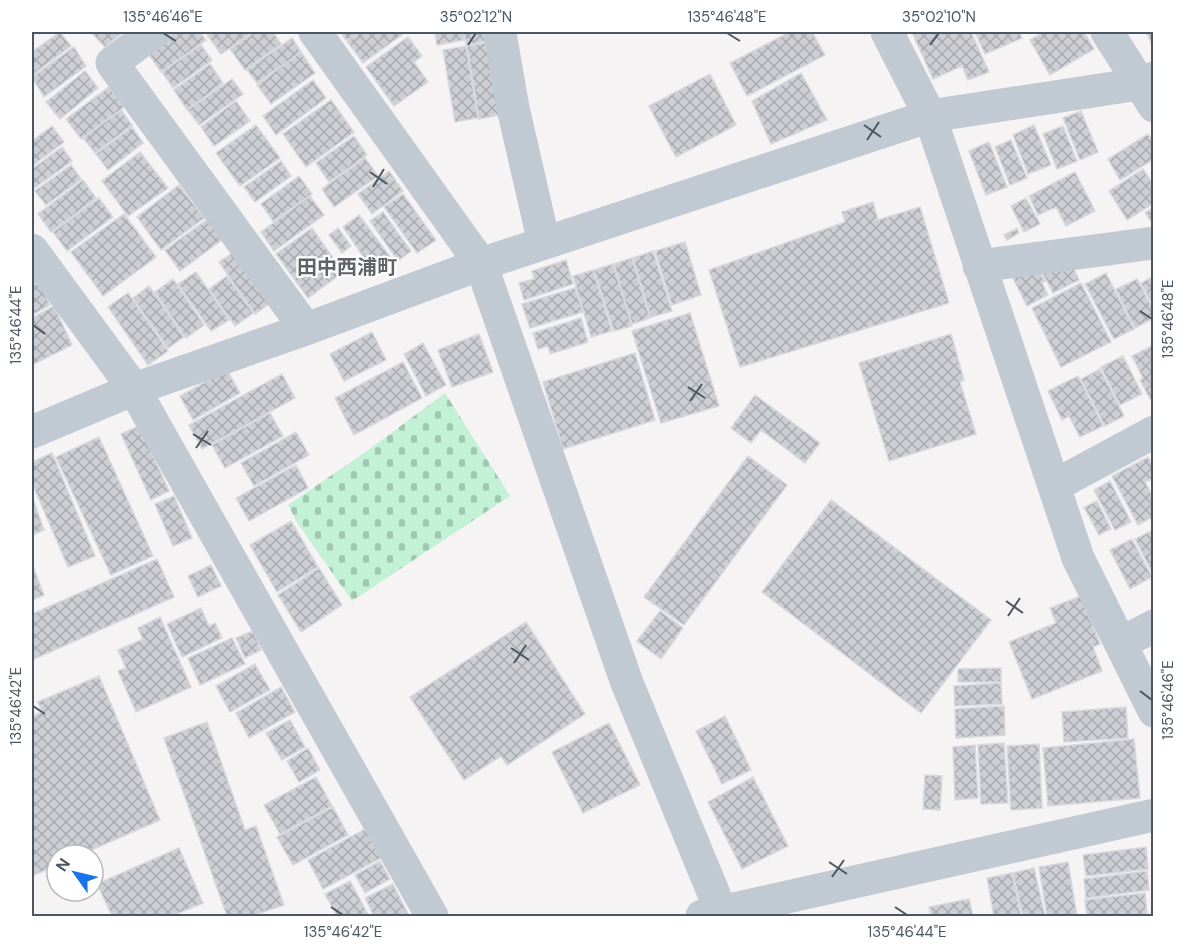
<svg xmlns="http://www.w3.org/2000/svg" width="1185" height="948" font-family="'DM Sans','Noto Sans JP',sans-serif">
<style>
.cemetery{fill:url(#cemetery-stones)}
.building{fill:url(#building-cross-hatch);stroke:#d7d9de;stroke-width:1.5}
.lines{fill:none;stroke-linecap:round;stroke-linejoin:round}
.minor{stroke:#c1cad2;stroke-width:33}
.ticks{fill:none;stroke:#4a5661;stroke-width:2}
.labels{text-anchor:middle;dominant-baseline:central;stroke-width:4.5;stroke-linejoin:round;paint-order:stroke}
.neighbourhood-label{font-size:20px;font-weight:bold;fill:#5f6368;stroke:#fff}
.neatline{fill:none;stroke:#4a5661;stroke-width:2}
.ticks-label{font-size:15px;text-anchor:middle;fill:#4a5661}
</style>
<defs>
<pattern id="cemetery-stones" width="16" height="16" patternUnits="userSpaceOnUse" patternTransform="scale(1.5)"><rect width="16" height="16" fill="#c3f1d5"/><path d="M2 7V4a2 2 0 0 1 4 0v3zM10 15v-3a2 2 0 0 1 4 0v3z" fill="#a0c6b0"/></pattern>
<pattern id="building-cross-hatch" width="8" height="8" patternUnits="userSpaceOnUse" patternTransform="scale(1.5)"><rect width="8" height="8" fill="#cdcfd5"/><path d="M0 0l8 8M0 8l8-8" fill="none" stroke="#a8abb0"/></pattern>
</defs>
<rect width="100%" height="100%" fill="#f5f3f3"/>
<path class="cemetery" d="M445 393 510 496 352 601 298 524 288 505 367 451Z"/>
<path class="building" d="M60 32 71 46 32 75V52Z
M91 32H123L105 47Z
M176 32H200L206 40 161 72 147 52Z
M213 32H253L221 54 207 35Z
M255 32H273L281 44 245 70 230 49Z
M340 32H360L347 41Z
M361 32H402L403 34 363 63 347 41Z
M435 32H463L464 40 437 45Z
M464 32H486L488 41 466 45Z
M790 32H812L825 55 747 96 730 63Z
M912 32H971L989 72 968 80 962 66 933 79Z
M975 32H1019L1022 38 985 54Z
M1044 32H1084L1094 49 1050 75 1030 40Z
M1146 32H1154V49Z
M408 37 422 56 414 62 428 82 394 106 366 67Z
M292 38 301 52 257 83 247 70Z
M492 42 504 114 479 119 467 46Z
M201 45 212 60 173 88 162 72Z
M466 46 478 118 455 122 443 50Z
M74 47 86 66 44 97 32 77Z
M301 52 315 73 271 104 257 85Z
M210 64 223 83 187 110 174 90Z
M85 71 98 88 60 119 46 102Z
M801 73 827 120 771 144 752 101Z
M710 74 736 125 676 157 649 106Z
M232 79 243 94 199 125 188 110Z
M313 80 326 98 276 135 263 116Z
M109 87 124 107 81 139 66 119Z
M331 100 354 132 306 167 283 134Z
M236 101 250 121 214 146 201 127Z
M121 110 132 125 95 153 83 138Z
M1081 111 1098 152 1080 160 1063 118Z
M256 125 280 158 240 186 216 153Z
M1034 125 1051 165 1028 174 1013 135Z
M52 126 64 142 32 166V141Z
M1063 126 1077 161 1057 169 1043 134Z
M132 127 143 143 108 170 96 154Z
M1148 134 1154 143V159L1120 180 1108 159Z
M354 136 367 155 329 182 316 163Z
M1011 140 1027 178 1010 185 995 147Z
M989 142 1007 187 986 195 969 151Z
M62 147 72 161 33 189 32 169Z
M140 152 168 188 128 216 102 181Z
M365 158 378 176 334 207 322 189Z
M281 161 291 176 255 202 244 187Z
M71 165 81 179 46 205 35 191Z
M1143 169 1154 186V203L1127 220 1109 191Z
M389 171 403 191 372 214 358 194Z
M1075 172 1095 211 1066 226 1056 207 1038 215 1029 196Z
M299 176 312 194 273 221 261 204Z
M83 180 96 198 51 232 38 214Z
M179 185 204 218 161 250 137 217Z
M403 194 436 240 417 253 384 207Z
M310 196 324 215 274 251 261 232Z
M99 198 113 217 67 251 53 232Z
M1026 198 1040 224 1024 232 1011 206Z
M873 202 878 220 920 207 949 303 740 367 709 270 845 222 842 212Z
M1154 207V226L1145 213Z
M383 212 411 251 398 261 370 221Z
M124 214 156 257 103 296 71 252Z
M359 215 391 258 373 271 343 227Z
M212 216 227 236 180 271 165 250Z
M312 228 343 272 308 298 276 254Z
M338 228 351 246 342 253 329 235Z
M1017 228 1019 233 1007 240 1004 235Z
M685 242 701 295 672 305 655 251Z
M237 250 273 301 255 314 219 262Z
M653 251 672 311 651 317 633 258Z
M632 258 650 318 632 324 614 264Z
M566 260 573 284 524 300 519 283 534 279 532 271Z
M1070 261 1079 280 1053 293 1043 274Z
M613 264 632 326 614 331 594 270Z
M1035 264 1045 281 1042 283 1048 295 1027 306 1012 276Z
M593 270 612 331 591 337 573 276Z
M196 272 229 320 211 331 178 284Z
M1106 273 1134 329 1114 339 1085 284Z
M36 276 50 305 32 315V278Z
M227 276 253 313 235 326 209 289Z
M1154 276V307L1141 283Z
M173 279 204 325 186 338 155 292Z
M1137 279 1154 311V318L1135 328 1116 289Z
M1081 283 1111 342 1061 367 1032 308Z
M149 286 184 337 168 348 133 298Z
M575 288 583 312 530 328 522 304Z
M128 293 168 351 148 365 108 307Z
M54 306 72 345 32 365V318Z
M690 313 719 406 661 423 632 331Z
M581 318 588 342 550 354 548 346 538 349 533 333Z
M372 332 386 360 344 381 330 354Z
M479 334 493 372 452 387 438 350Z
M951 334 964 380 960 382 976 434 889 461 859 363Z
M423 343 446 385 426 396 404 354Z
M1154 345V397L1150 399 1140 380 1143 378 1132 356Z
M635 353 655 420 563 449 543 382Z
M1123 356 1142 394 1120 405 1101 367Z
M403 362 422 398 354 435 335 398Z
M1100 369 1124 416 1105 426 1081 379Z
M227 370 240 393 193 420 180 396Z
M282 374 295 398 202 449 189 425Z
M1078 376 1103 426 1080 437 1069 416 1062 420 1048 391Z
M755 395 820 443 805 463 761 430 751 443 731 428Z
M270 413 283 436 225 468 212 445Z
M139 426 169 491 151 500 121 434Z
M296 432 309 455 254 486 241 463Z
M99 437 153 556 111 575 56 457Z
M52 453 95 556 68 567 32 483V462Z
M748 456 787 485 684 625 644 597Z
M1148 457 1154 468V478L1145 482 1154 499V516L1138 525 1112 476Z
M296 465 308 488 249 521 236 498Z
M1110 481 1131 522 1115 530 1094 490Z
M32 496 44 530 32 535Z
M174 496 192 538 173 546 155 504Z
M831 500 991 620 921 713 762 592Z
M1097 501 1111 529 1099 535 1084 507Z
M291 521 318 567 277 592 250 545Z
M1153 530H1154V576L1135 539Z
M1132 539 1152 577 1130 589 1110 550Z
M157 559 174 597 32 660V614Z
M32 564 44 595 32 600Z
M211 565 221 586 198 597 188 576Z
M319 568 342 605 301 632 278 595Z
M1081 596 1100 644 1093 647 1102 671 1032 699 1009 642 1056 623 1050 608Z
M201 608 209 626 215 623 222 638 182 657 167 624Z
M660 611 683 628 661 659 637 641Z
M160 617 191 687 136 712 118 671 126 668 118 650 143 639 138 628Z
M526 622 585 714 507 765 501 756 464 780 410 697Z
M253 631 261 650 245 658 236 638Z
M232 638 245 664 200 685 188 658Z
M255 664 270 690 230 712 216 686Z
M1001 668V682H958V669Z
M99 676 160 820 80 855H57V865L32 876V716L42 712 38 702Z
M1001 683 1002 704 955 706 954 686Z
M281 687 295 712 249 738 236 713Z
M1004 706 1005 735 956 738 955 709Z
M1126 707 1128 738 1064 742 1062 712Z
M725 716 751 770 722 784 696 731Z
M290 720 305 747 282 760 266 733Z
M207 722 245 830 256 826 284 905 252 916H227L164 738Z
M609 723 640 785 583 813 552 752Z
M1134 739 1140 798 1048 806 1043 748Z
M1004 743 1008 803 981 804 978 745Z
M1039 744 1042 808 1011 810 1007 746Z
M975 745 978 798 955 800 953 747Z
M308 748 320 770 299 782 287 761Z
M925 775 942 776 940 810 923 809Z
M316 777 332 806 280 834 264 805Z
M753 777 788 846 742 869 708 802Z
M333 807 348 835 293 865 277 837Z
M365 829 381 858 323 889 308 860Z
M1146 847 1148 869 1086 876 1083 855Z
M179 848 203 903 172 916H112L97 884Z
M380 861 390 879 365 893 355 875Z
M1068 862 1077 916H1047L1039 867Z
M1034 868 1045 916H1023L1013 873Z
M1147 871 1149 890 1086 898 1084 879Z
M1012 873 1021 916H994L987 878Z
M350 881 369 916H337L325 894Z
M393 884 409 916H374L365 898Z
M1145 893 1147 914 1124 916H1087L1085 900Z
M969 899 973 916H931L929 907Z"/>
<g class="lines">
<path class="minor" d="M154 32 112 63 306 329
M315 32 481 264 627 683 723 916
M887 32 930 116 1078 558 1154 711
M1107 32 1154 106
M501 39 513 108 544 243
M32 250 134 389 432 916
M979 266 1154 243
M32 432 134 389 306 329 481 264 930 116 1139 84 1154 78
M1054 486 1154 432
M1121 643 1154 626
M702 916 1154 815"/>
</g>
<path class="ticks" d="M163 33 176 41M727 33 740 41M468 45 476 33M930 45 939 33M864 125 881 137M867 140 879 122M370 172 387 184M373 187 384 169M1140 311 1152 319M33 325 45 334M688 387 705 398M690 401 702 384M193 434 211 445M196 448 208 431M1006 601 1023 613M1008 616 1020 598M511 648 529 660M514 663 526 645M1140 691 1152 700M33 706 45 714M829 862 847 874M832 877 844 860M331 907 343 915M895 907 907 915"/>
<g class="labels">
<g class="neighbourhood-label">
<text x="347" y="267">田中西浦町</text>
</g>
</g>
<rect width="1185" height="948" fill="none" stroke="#ffffff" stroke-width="66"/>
<g transform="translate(75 873) rotate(304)"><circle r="28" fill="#ffffff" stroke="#b7bbc0" stroke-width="1.5"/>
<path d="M0-4.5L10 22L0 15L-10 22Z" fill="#1a73e8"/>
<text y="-9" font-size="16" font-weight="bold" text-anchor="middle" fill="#4a5661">N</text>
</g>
<rect x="33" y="33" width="1119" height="882" class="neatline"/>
<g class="ticks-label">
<text x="163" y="22">135°46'46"E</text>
<text x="476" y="22">35°02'12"N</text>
<text x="727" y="22">135°46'48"E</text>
<text x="939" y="22">35°02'10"N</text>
<text transform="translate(1168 319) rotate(-90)" y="5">135°46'48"E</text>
<text transform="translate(16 325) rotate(-90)" y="5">135°46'44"E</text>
<text transform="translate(1168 700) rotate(-90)" y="5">135°46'46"E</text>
<text transform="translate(16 706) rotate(-90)" y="5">135°46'42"E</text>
<text x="343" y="937">135°46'42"E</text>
<text x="907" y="937">135°46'44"E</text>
</g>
</svg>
